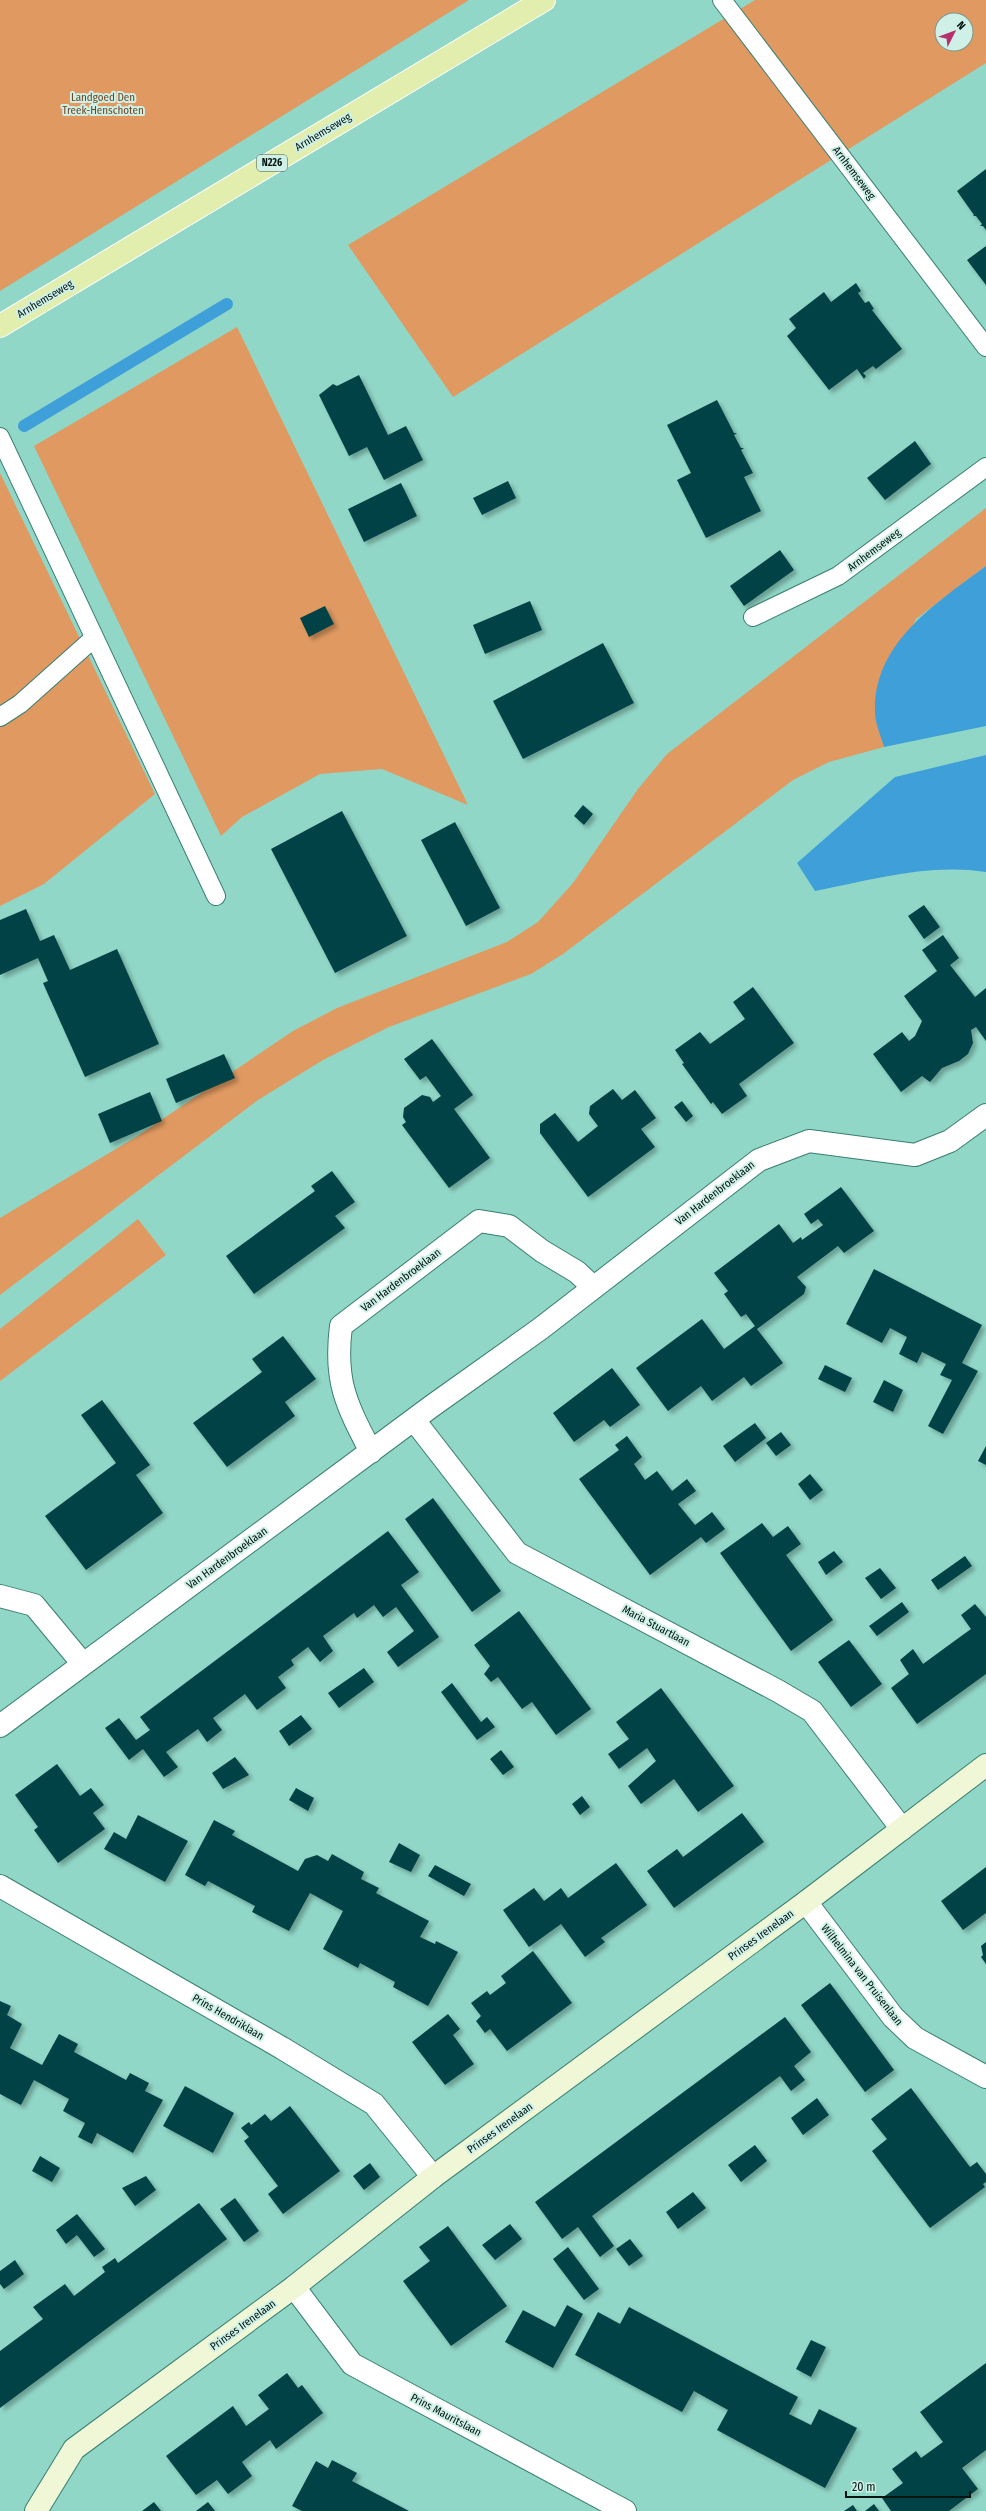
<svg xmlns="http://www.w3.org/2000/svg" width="986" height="2511" font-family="'Fira Sans Condensed',sans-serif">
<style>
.green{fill:#e09961;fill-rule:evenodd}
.water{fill:#3fa0d9}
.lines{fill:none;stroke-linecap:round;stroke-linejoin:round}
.stream{stroke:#3fa0d9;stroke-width:12}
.building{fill:#004345;filter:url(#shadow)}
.lane-casing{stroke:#397f71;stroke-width:20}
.street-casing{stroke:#397f71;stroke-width:24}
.secondary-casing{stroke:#397f71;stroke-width:24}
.primary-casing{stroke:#fff;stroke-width:24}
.lane{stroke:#fff;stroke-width:18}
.street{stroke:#fff;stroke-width:22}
.secondary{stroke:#f0f7d6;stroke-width:22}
.primary{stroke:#e1eead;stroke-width:22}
.labels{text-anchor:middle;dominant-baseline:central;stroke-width:4;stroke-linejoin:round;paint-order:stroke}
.shield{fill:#cef0e7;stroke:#3e554f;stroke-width:1}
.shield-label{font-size:10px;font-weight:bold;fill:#00130e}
.park-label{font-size:11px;fill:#6c4322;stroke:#cef0e7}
.street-label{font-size:11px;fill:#00130e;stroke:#cef0e7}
</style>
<defs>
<filter id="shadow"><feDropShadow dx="3.5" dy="3.5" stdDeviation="2" flood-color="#0004"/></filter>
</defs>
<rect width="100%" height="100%" fill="#91d7c7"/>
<path class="green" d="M0 0H469L0 291Z
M755 0H986V63L453 397 348 245ZM942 20H966V44H942Z
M237 327 468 805 382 769 320 774 242 817 221 836 34 446Z
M0 473 155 794 44 884 0 906Z
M986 508V566L916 619 875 712 884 747 829 762 793 780 563 954 531 974 389 1027 323 1060 258 1100 0 1295V1218L136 1137 293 1031 337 1008 507 942 538 922 573 883 638 789 667 754Z
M138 1219 166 1255 0 1381V1329Z"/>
<path class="water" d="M986 566V726L884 747C881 736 875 723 875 712 873 642 938 602 986 566Z
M986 755V872C929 863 871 880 815 891L797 863 895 777Z"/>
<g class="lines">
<path class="stream" d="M24 426 227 304"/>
</g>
<path class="building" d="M986 169V230L983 226H980L982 224 976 216H973L974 215 957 191Z
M986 246V285L967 260Z
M856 283 861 291 858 293 865 303 869 301 874 309 872 310 902 349 876 369 873 366 863 373 866 376 864 379 857 369 829 390 787 336 796 328 789 319 824 292 831 302Z
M359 375 388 435 406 426 423 460 384 480 367 447 349 456 319 395 333 384 337 386Z
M717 400 734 433H737L734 435 741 448H744L741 450 753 473 744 477 761 511 706 538 677 480 691 473 667 425Z
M915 441 931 464 885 500 867 478Z
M508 481 516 498 482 515 473 498Z
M401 483 417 516 364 542 348 509Z
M780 550 794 570 744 606 730 586Z
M530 601 542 630 485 654 473 625Z
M325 606 334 624 309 637 300 618Z
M603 643 634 703 523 759 493 701Z
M583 805 593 814 584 825 574 816Z
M342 811 407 936 335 973 271 849Z
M455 822 500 908 466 926 421 840Z
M924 905 940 927 924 939 908 916Z
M26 909 40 941 54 935 70 970 117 949 159 1044 85 1077 43 983 48 981 38 958 0 975V920Z
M943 935 959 958 950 965 975 997 986 988V1041L976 1027 971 1030 973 1043 968 1054 959 1061 942 1068 930 1082 922 1076 901 1092 873 1054 902 1032 909 1041 915 1036 922 1021 904 996 937 971 922 950Z
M753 987 794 1043 739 1084 747 1096 722 1114 713 1102 711 1104 682 1064 684 1063 675 1050 700 1032 710 1044 745 1019 733 1002Z
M432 1039 473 1095 454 1109 490 1158 449 1188 402 1125 406 1122 403 1117 404 1108 422 1095 430 1097 433 1102 441 1096 426 1076 420 1080 404 1059Z
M224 1054 235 1078 176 1103 166 1079Z
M613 1089 622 1100 635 1090 656 1118 641 1129 655 1147 588 1197 540 1133V1124L555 1113 578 1142 598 1126 589 1114 590 1106Z
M150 1092 162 1121 110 1143 98 1114Z
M682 1101 693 1116 686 1122 674 1107Z
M332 1171 355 1202 335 1216 345 1228 254 1294 226 1256 315 1191 311 1186Z
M841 1187 874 1231 844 1253 838 1246 797 1277 806 1287 804 1294 757 1329 783 1363 751 1386 744 1377 712 1401 701 1386 668 1411 636 1368 702 1319 724 1349 755 1326 746 1314 741 1317 724 1294 728 1291 714 1273 779 1224 793 1243 801 1237 802 1240 823 1225 818 1219 811 1224 804 1214Z
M874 1269 982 1325 962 1363 978 1371 943 1434 928 1426 952 1380 940 1375 946 1364 922 1352 917 1363 899 1354 907 1337 890 1328 882 1343 846 1324Z
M283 1336 316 1379 285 1402 295 1416 227 1467 193 1423 262 1372 252 1359Z
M825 1365 852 1378 845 1392 818 1379Z
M612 1368 640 1405 610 1427 604 1420 574 1442 553 1413Z
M884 1380 903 1390 893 1412 873 1402Z
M102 1400 150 1465 136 1475 163 1513 86 1570 45 1516 116 1463 81 1415Z
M755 1423 766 1438 735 1462 723 1446Z
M781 1432 791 1445 776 1456 766 1443Z
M627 1436 642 1457 634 1464 645 1480 657 1471 672 1491 687 1479 696 1491 678 1504 695 1525 712 1512 725 1529 706 1543 701 1537 650 1575 579 1479 619 1450 615 1445Z
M986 1446V1465L978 1461Z
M810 1474 823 1490 810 1500 798 1484Z
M433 1498 501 1591 472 1612 405 1519Z
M762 1523 773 1537 788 1526 801 1544 786 1555 833 1620 791 1651 720 1553Z
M388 1531 419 1572 401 1585 439 1637 398 1667 387 1652 414 1631 396 1607 383 1617 374 1605 357 1618 354 1613 323 1636 333 1651 320 1662 308 1647 291 1660 294 1665 278 1677 286 1688 271 1699 257 1710 245 1694 213 1718 222 1730 207 1742 198 1729 166 1752 178 1767 164 1777 143 1749 129 1760 105 1728 119 1718 136 1740 150 1730 140 1717Z
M834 1551 843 1562 826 1575 818 1562Z
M965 1556 972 1566 938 1590 931 1580Z
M880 1568 896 1588 881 1599 865 1578Z
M902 1602 909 1612 877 1636 869 1626Z
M975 1604 986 1617V1674L917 1724 891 1688 909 1674 900 1660 913 1649 923 1664 953 1642 971 1629 961 1615Z
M519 1611 591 1709 556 1735 532 1702 522 1709 498 1677 491 1682 484 1674 490 1666 474 1645Z
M849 1640 882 1684 851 1707 818 1662Z
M364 1668 374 1682 339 1708 328 1693Z
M452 1683 481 1722 487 1717 495 1727 477 1740 441 1692Z
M661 1688 734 1786 698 1812 674 1779 641 1804 628 1786 656 1761 647 1748 619 1769 608 1754 629 1739 616 1722Z
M301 1715 312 1729 289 1746 279 1731Z
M501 1750 514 1767 503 1775 490 1759Z
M235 1757 249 1775 223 1789 212 1773Z
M57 1764 80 1796 91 1788 104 1805 93 1813 105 1829 58 1863 34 1830 38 1827 15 1795Z
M296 1788 314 1798 308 1811 289 1800Z
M582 1796 590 1807 580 1815 572 1804Z
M742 1813 764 1842 674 1908 647 1871 677 1849 683 1857Z
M138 1815 188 1841 165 1882 104 1849 114 1832 126 1839Z
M214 1820 235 1831 232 1835 298 1871 305 1859 317 1855 328 1861 332 1854 364 1872 361 1879 379 1888 376 1893 429 1921 420 1937 435 1944 436 1941 458 1952 428 2006 393 1987 395 1982 360 1963 358 1968 323 1949 343 1911 310 1893 289 1931 252 1912 255 1906 208 1881 205 1886 185 1875Z
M399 1843 420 1855 411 1872 389 1862Z
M616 1863 647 1905 601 1938 605 1942 585 1957 561 1924 529 1947 503 1910 534 1888 544 1901 561 1888 568 1898Z
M435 1865 471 1884 464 1896 428 1876Z
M986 1867V1913L963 1930 941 1901Z
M986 1942V1964L981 1957 983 1955 981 1946Z
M533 1951 572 2003 507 2051 490 2029 485 2033 476 2021 481 2016 471 2003 487 1991 490 1995 506 1983 501 1976Z
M830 1983 894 2070 865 2092 801 2005Z
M0 2001 11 2006 7 2015 22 2024 10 2048 42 2065 59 2034 78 2044 74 2052 126 2080 130 2073 149 2083 145 2091 163 2100 133 2153 97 2133 92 2144 78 2137 85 2123 63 2111 69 2099 34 2080 21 2105 0 2094Z
M448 2014 460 2029 453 2035 474 2064 445 2085 412 2042Z
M785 2017 811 2052 794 2066 805 2080 791 2091 780 2076 592 2216 614 2246 600 2257 578 2227 562 2239 535 2202Z
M185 2086 234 2113 213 2153 163 2126Z
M911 2088 970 2167 977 2162 986 2174V2182L983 2184 985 2187 930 2228 872 2151 887 2139 871 2119Z
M817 2098 829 2115 803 2135 791 2118Z
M290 2106 340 2171 283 2214 268 2194 278 2186 244 2141 249 2137 241 2128 249 2122 251 2125 265 2114 271 2121Z
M755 2145 767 2161 741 2182 728 2165Z
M40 2156 60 2168 52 2182 32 2171Z
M370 2163 380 2177 364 2190 353 2176Z
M146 2176 156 2190 135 2206 122 2188Z
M693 2192 706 2208 678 2229 666 2212Z
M235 2198 259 2231 244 2242 220 2209Z
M199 2203 227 2239 0 2408V2351L43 2319 33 2307 65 2284 74 2296 105 2272 102 2267 115 2258 118 2263Z
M77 2214 105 2249 94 2257 77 2235 66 2244 56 2230Z
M510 2224 522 2239 495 2260 482 2245Z
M448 2226 507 2306 451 2346 403 2281 430 2261 419 2247Z
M630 2239 643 2256 629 2266 616 2249Z
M568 2247 599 2289 584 2300 553 2259Z
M15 2260 24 2274 4 2289 0 2284V2271Z
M567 2305 583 2314 553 2368 505 2342 523 2310 555 2327Z
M629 2307 798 2397 789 2414 811 2425 819 2409 857 2428 825 2488 717 2430 728 2410 694 2391 682 2412 575 2355 598 2312 620 2324Z
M811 2340 826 2347 811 2377 796 2369Z
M986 2363V2450L962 2468 978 2489 949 2511H891L882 2498 903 2483 892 2469 916 2451 921 2458 943 2442 920 2412Z
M287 2373 298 2388 302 2385 323 2413 276 2449 270 2440 242 2462 252 2476 228 2494 217 2480 196 2495 166 2456 233 2406 246 2426 269 2409 258 2395Z
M332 2460 357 2473 352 2481 409 2511H302L292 2506 316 2461 328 2468Z
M154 2502 161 2511H142Z
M208 2502 215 2511H196Z
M874 2504 879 2511H865Z
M853 2505 857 2511H844Z"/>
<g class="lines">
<defs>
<path id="lane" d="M722 0 986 347
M0 437 216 896
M753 617 838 576 986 467
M0 717 20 704 94 638"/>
<path id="street" d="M414 1420 517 1553 778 1691 812 1711 902 1829
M371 1452C346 1404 334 1381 341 1326L479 1221 509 1226 542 1251 577 1272 593 1287
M0 1596 34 1605 83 1664
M0 1726 432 1406 540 1329 759 1160 809 1141 915 1155 950 1141 986 1115
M0 1886 282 2048 374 2104 433 2177
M806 1902 893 2017 915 2038 986 2077
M294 2287 352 2364 625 2511"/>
<path id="secondary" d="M36 2511 74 2449 294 2287 433 2177 806 1902 986 1765"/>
<path id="primary" d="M0 326 544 0"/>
</defs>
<use href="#lane" class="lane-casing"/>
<use href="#street" class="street-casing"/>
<use href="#secondary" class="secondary-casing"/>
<use href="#primary" class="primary-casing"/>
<use href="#lane" class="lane"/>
<use href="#street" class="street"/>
<use href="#secondary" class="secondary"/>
<use href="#primary" class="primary"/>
</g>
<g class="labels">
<rect class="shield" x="257" y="155" width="30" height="16" rx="3"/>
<g class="shield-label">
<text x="272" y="163">N226</text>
</g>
<g class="park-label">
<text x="103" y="97">Landgoed Den<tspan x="103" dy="13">Treek-Henschoten</tspan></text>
</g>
<g class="street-label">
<text transform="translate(323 132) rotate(-31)">Arnhemseweg</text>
<text transform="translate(854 173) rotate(53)">Arnhemseweg</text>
<text transform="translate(45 299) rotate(-31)">Arnhemseweg</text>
<text transform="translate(874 550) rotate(-37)">Arnhemseweg</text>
<text transform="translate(715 1193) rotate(-38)">Van Hardenbroeklaan</text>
<text transform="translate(401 1280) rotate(-37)">Van Hardenbroeklaan</text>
<text transform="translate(227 1558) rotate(-36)">Van Hardenbroeklaan</text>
<text transform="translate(656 1626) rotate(28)">Maria Stuartlaan</text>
<text transform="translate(761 1935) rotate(-36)">Prinses Irenelaan</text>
<text transform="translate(862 1975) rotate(52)">Wilhelmina van Pruisenlaan</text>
<text transform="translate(228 2017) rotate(30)">Prins Hendriklaan</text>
<text transform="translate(500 2128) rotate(-36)">Prinses Irenelaan</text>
<text transform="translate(243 2325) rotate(-36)">Prinses Irenelaan</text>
<text transform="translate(446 2415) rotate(28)">Prins Mauritslaan</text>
</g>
</g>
<g transform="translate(954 32) rotate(48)"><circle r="19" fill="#cef0e7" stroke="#7c9890"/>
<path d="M0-3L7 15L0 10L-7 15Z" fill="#b82e6b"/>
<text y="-6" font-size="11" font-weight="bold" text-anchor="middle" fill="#00130e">N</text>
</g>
<path d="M846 2491v6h124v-6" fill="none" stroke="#00130e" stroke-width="2"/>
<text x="852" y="2491" font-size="12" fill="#00130e" stroke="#cef0e7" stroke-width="3" paint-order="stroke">20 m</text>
</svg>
